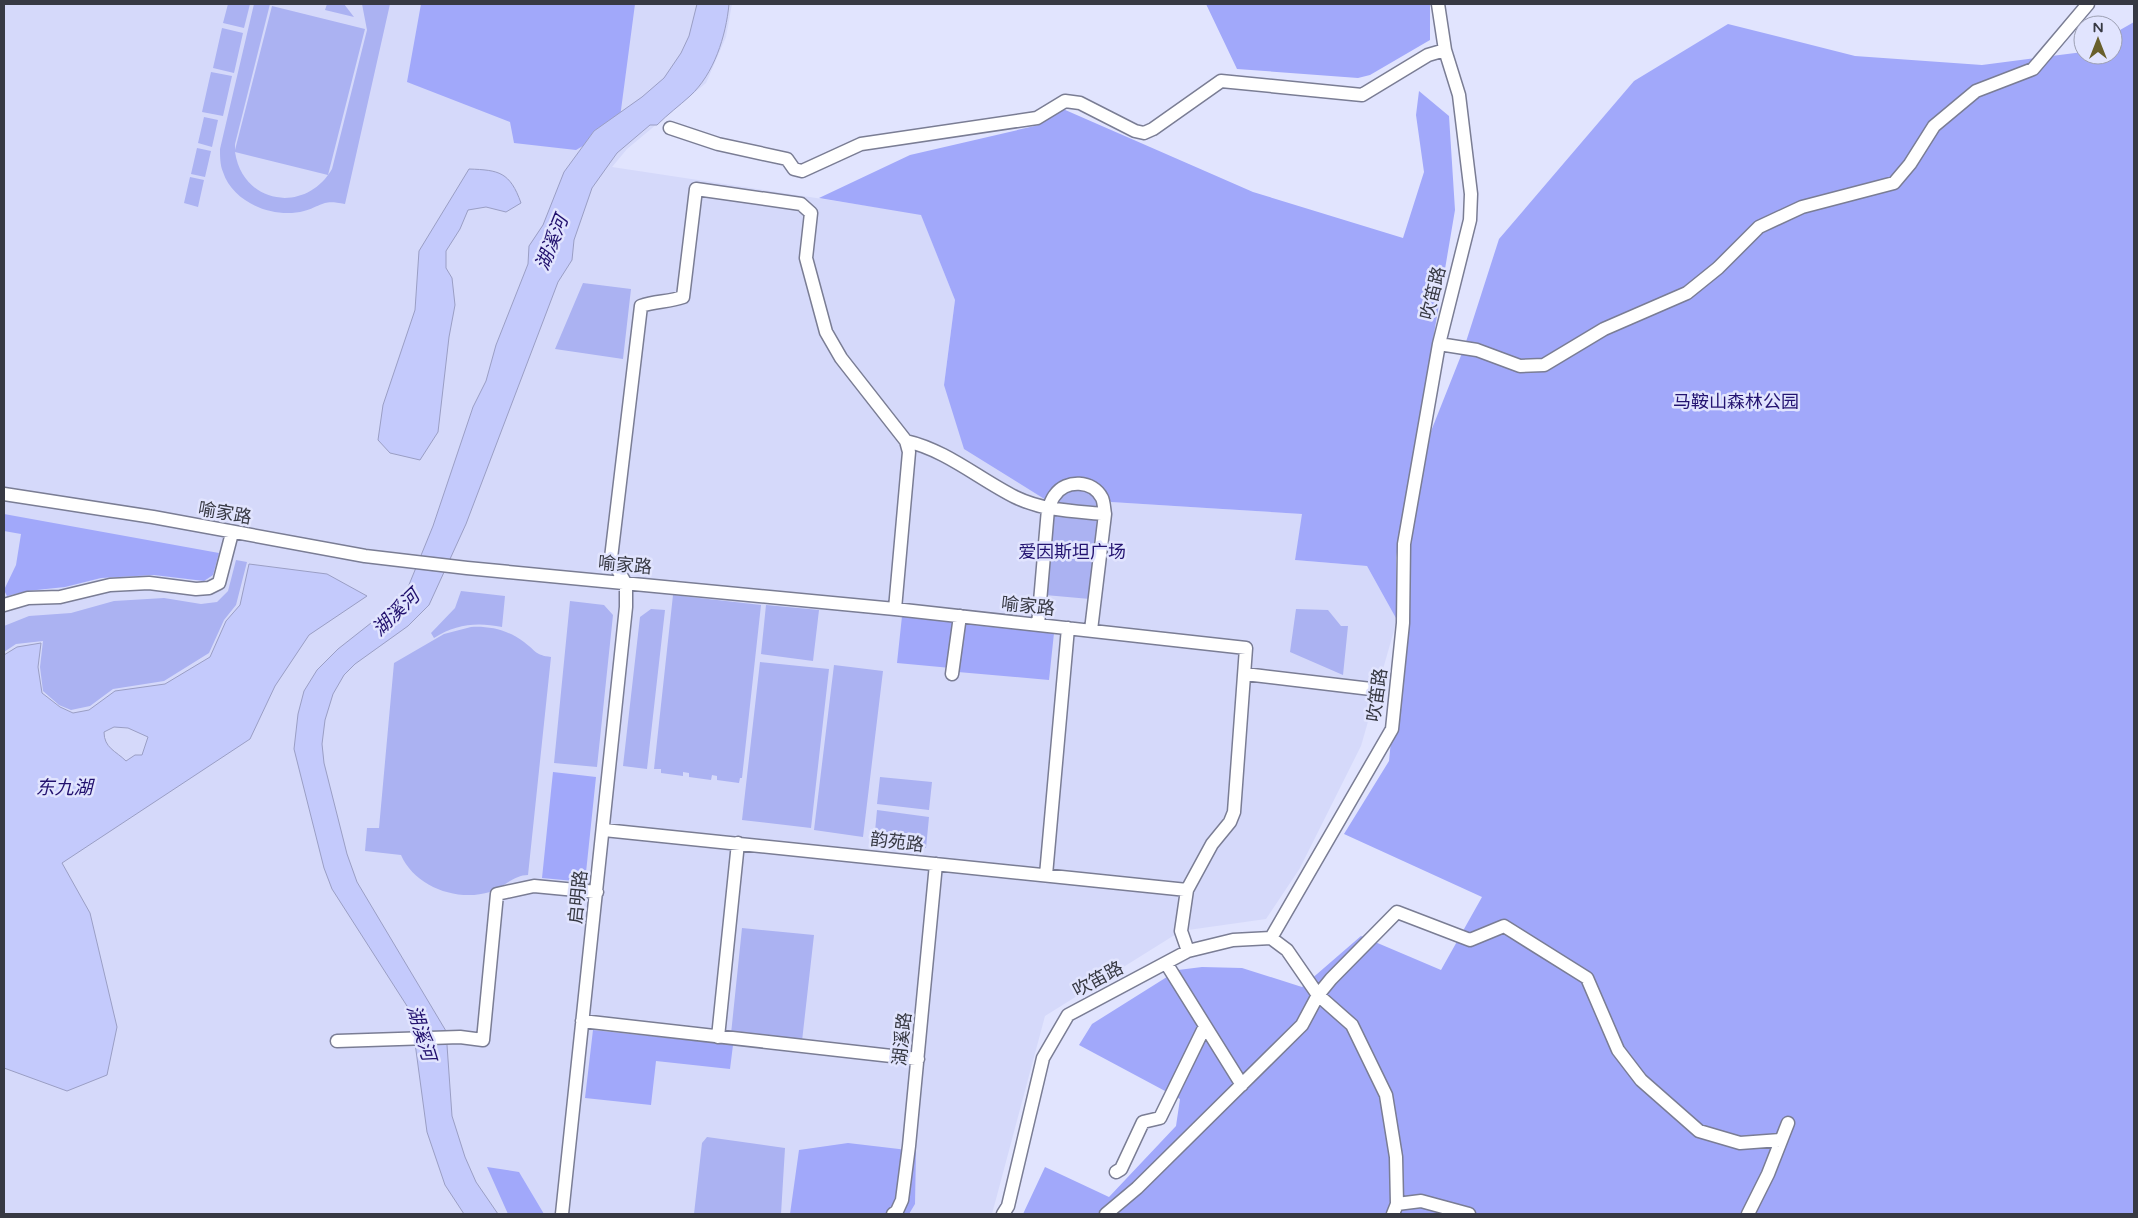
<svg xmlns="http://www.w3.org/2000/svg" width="2138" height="1218" font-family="'Varela Round','Noto Sans SC',sans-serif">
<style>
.built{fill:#d5d9fa}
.green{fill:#abb2f2}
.forest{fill:#a1a8fa}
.water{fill:#c4cafc;stroke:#9a9ec4;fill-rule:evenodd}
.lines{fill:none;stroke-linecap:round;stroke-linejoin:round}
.minor-casing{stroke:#7a7d94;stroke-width:15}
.minor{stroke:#fff;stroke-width:12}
.labels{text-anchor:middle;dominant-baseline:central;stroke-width:5;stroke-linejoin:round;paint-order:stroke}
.street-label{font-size:18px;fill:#373943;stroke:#e1e4fe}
.park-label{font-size:18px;fill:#241471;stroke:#e1e4fe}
.water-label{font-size:19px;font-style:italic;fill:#22116e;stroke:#e1e4fe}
</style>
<rect width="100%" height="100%" fill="#e1e4fe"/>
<path class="built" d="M4 4H732L726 37 706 83 627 149 612 167 921 214 955 300 944 385 1102 488 1111 502 1303 514 1295 560 1367 566 1397 620 1361 746 1300 868 1266 919 1181 931 1045 1016 992 1214H4Z"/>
<path class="green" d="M228 4H250L244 28 223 23Z
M254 4H270L235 144V150L272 6 365 29 328 175 235 152C243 205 306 214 332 169L367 30 362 4H390L345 204C322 199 324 205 304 211 274 219 233 203 223 172 220 165 220 156 220 149Z
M327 4H344L354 17 325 10Z
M222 28 243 33 234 73 213 68Z
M211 72 232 76 223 116 202 112Z
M204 117 218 120 212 147 198 143Z
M197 148 211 151 205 177 191 174Z
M190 177 204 180 198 207 184 203Z
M583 283 631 289 623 359 555 349Z
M1074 488 1086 489 1096 498 1098 508 1090 599 1045 595 1054 506 1064 493Z
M236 560 247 562 236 605 224 620 209 653 164 681 113 689 90 706 71 710 59 705 43 691 40 667 43 641 16 644 4 652V626L29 616 71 613 114 601 164 598 201 604 217 602 228 591Z
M461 591 505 596 502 627C477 622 456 624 434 638L431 633 455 608Z
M673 595 761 605 742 778H740L739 783 717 780V776L712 775 711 780 689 777V773L683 772V776L661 773V769H654Z
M570 601 604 605 613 615 597 767 554 763Z
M766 605 819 610 813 661 761 654Z
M651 609 665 610 647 769 623 766 640 617Z
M1296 609 1328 610 1341 626H1348L1343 675 1290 652Z
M471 627C490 626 508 630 524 642 536 651 535 655 551 657L528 875C514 875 504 887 490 892 457 902 415 887 401 855L365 851 367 828H379L394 663 444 634Z
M760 662 829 669 811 828 742 820Z
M834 665 883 671 863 837 814 830Z
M880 777 932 782 929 810 877 804Z
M877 810 929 817 926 848 874 842Z
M742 928 814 935 802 1041 731 1034Z
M707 1137 785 1148 781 1214H694L702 1143Z"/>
<path class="forest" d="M421 4H635L619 125 576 150 514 143 510 122 407 82Z
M1206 4H1430V40L1370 75 1358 78 1237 69Z
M2134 22V1214H1023L1045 1167 1109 1197 1176 1126 1180 1099 1079 1045 1092 1024 1178 970 1202 967 1242 968 1302 987 1361 936 1441 970 1482 897 1344 834 1389 761 1418 464 1464 348 1499 239 1634 81 1728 24 1855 56 1982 65 2083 52V55H2113V34Z
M1419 91 1449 116 1455 210 1396 558 1397 620 1367 566 1295 560 1302 514 1111 502 1102 488 1081 478 1046 500 964 449 944 385 955 300 921 215 819 198 910 155 1039 125 1063 109 1253 192 1403 238 1424 172 1416 115Z
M4 514 219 553 213 575 204 581 154 575 101 578 65 587 27 591 7 596 4 590 16 565 21 534 4 531Z
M902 616 956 621 951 668 897 663Z
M964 624 1054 633 1049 680 958 672Z
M553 772 596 777 585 882 542 878Z
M593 1030 733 1045 730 1069 656 1061 651 1105 585 1098Z
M848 1143 916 1151 915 1204 909 1214H790L799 1150Z
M487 1167 519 1172 544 1214H508Z"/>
<path class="water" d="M697 4H729C726 36 714 74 690 96 679 106 668 114 657 125H650L617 153 592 188 574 240 572 260 558 282 466 524 429 605 408 626 355 664 344 675 333 694 325 720 322 744 324 763 347 854 357 882 446 1031 452 1116 465 1157 476 1182 498 1214H464L445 1185 427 1132 415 1043 407 1006 332 889 324 868 294 749 298 714 304 691 317 670 338 649 404 597 433 526 473 407 486 381 496 345 528 264 529 246 543 225 564 172 594 131 642 97 664 78 681 53 689 36Z
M469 169C499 170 510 172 521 203L506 212 486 207 468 210 460 229 446 251V268L452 278 455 305 449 337 438 432 420 460 390 453 378 440 383 405 415 310 419 251Z
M249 564 327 574 367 596 309 635 275 686 250 739 62 863 90 913 117 1027 107 1075 67 1091 4 1068V655L17 647 41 643 38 667 42 693 60 707 73 713 89 710 115 691 165 684 210 657 226 621 240 605ZM114 727 128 728 148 737 142 755H135L126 761C116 751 104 748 104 732Z"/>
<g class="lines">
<defs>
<path id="minor" d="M670 128 718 144 787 159 794 169 802 171 861 144 1037 118 1065 101 1080 103 1135 131 1144 133 1153 129 1221 81 1362 95 1428 55 1445 50
M1439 344 1477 350 1520 366 1544 365 1604 329 1687 293 1718 268 1759 227 1802 207 1894 183 1910 164 1934 126 1976 91 2033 69 2088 4
M906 441C946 450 979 479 1015 497 1044 511 1073 511 1105 514
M4 494 153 517 365 556 467 568 895 609 1246 648 1234 812 1230 822 1212 844 1187 890 1181 931 1188 951
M4 605 28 598 60 597 110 585 149 583 196 589 209 588 219 583 232 533
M1038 625 1048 509C1050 505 1052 498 1055 495 1066 479 1093 480 1102 498 1104 502 1104 509 1105 514L1091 630
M952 674 960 616
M1245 674 1371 689
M604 830 1187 890
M1046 875 1068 628
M1271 938 1287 950 1318 995 1352 1025 1386 1095 1396 1157 1397 1204 1393 1214
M1166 963 1242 1085
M582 1021 918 1059
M718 1037 738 843
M337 1041 460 1037 483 1040 497 894 534 886 597 892
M1116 1172 1121 1169 1143 1122 1160 1118 1205 1026
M1397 1204 1421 1201 1469 1214
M562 1214 626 607V584L611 558 641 306C655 301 669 302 683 297L696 189 801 204 811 213 806 258 826 332 841 358 906 441 909 452 895 609
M893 1214 897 1211 902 1200 909 1146 936 864
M1003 1214 1008 1206 1043 1058 1068 1015 1188 951 1233 940 1271 938 1392 729 1403 623 1404 544 1439 344 1470 220 1471 194 1459 95 1445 50 1438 4
M1106 1214 1137 1188 1302 1025 1318 995 1331 979 1397 912 1470 940 1504 926 1587 978 1618 1050 1641 1080 1699 1131 1740 1143 1781 1140
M1748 1214 1768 1174 1788 1123"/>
</defs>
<use href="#minor" class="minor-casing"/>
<use href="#minor" class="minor"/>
</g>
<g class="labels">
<g class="street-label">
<text transform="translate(1433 293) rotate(-76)">吹笛路</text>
<text transform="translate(225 513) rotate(10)">喻家路</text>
<text transform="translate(625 565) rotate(5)">喻家路</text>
<text transform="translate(1028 606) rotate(6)">喻家路</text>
<text transform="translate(1377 695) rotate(-82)">吹笛路</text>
<text transform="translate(897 842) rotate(7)">韵苑路</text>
<text transform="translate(578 897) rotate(-84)">启明路</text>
<text transform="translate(1098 979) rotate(-28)">吹笛路</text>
<text transform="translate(902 1039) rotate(-84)">湖溪路</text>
</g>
<g class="park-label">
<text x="1736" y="402">马鞍山森林公园</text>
<text x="1072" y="552">爱因斯坦广场</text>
</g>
<g class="water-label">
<text transform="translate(552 243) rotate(-68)">湖溪河</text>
<text transform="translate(396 613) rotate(-44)">湖溪河</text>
<text x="64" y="788">东九湖</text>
<text transform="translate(421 1033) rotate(73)">湖溪河</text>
</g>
</g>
<rect width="2138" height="1218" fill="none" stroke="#373943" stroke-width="10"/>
<g transform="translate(2098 40)"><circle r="24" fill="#e1e4fe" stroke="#9da0b3"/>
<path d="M0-4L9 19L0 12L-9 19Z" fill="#685f2b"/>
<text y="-8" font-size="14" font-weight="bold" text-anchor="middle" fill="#373943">N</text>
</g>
</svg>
